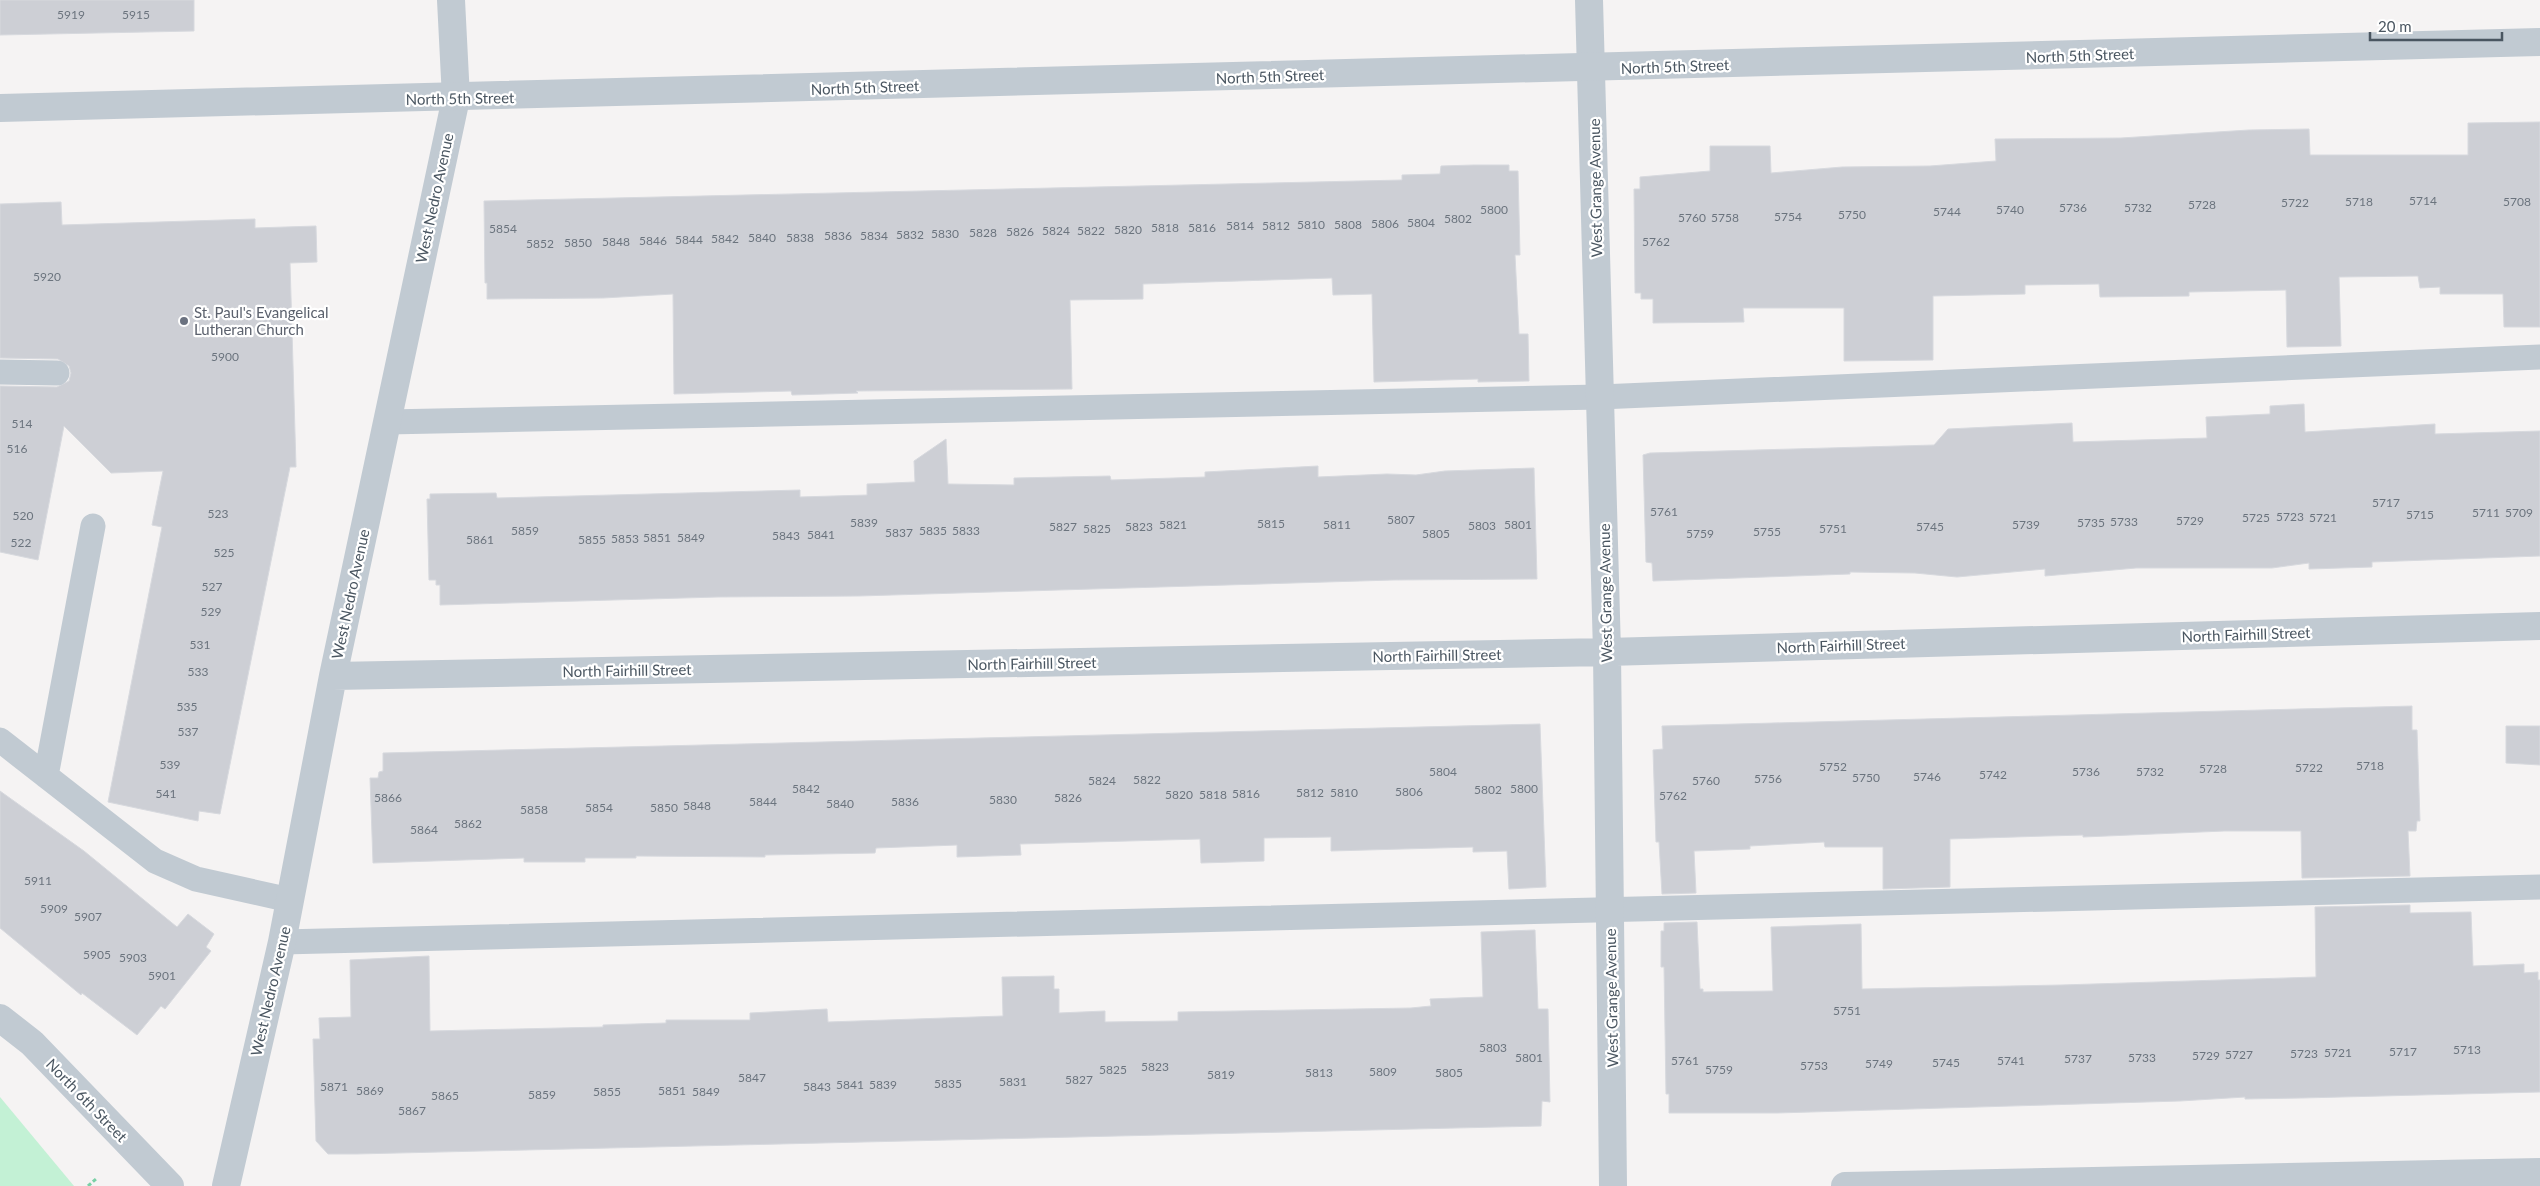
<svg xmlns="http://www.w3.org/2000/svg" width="2540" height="1186" font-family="Lato,sans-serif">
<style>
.green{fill:#c3f1d5}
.building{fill:#cdcfd5;stroke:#d7d9de}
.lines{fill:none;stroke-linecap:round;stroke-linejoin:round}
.path{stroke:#7ad0a6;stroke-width:3;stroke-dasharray:4 2.5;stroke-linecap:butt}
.service{stroke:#c1cad2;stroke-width:25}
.minor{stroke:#c1cad2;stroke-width:28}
.tertiary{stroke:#c1cad2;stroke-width:28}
.worship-dot{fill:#6b7280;stroke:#fff;stroke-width:2}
.labels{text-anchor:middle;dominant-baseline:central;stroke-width:4.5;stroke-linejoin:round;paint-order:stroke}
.number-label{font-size:12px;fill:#6b747e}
.street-label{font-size:15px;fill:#4a5661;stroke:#fff}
.worship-label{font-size:15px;fill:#5b616d;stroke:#fff;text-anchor:start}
</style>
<rect width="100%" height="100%" fill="#f5f3f3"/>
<path class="green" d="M0 1097 74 1186H0Z"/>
<path class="building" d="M0 0H194V31L0 35Z
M2540 122V327H2504L2503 294H2440V287L2420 288 2418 276 2339 277 2341 346 2287 347 2286 290 2189 292V296L2100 297 2099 284 2025 285V294L1933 296V360L1844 361V308H1743L1744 322 1653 323V299H1641V293H1635L1634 189H1640V177L1710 171V146H1770L1771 173 1842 167 1930 166 1996 161 1995 139 2121 138 2249 130 2309 129 2310 155H2468V123Z
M1474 165H1509V171H1518L1520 255H1515L1519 334H1528L1529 381 1478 382V379L1374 382 1372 294 1333 295 1332 278 1143 284V299L1070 300 1072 389 856 391 858 393 792 395 791 391 674 394 673 294 603 298 487 299V283H485L484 201 1402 180V175L1440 174 1441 166Z
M61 202 62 225 255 219V228L316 226 317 262 290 263 296 467H290L220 814 199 811 198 821 108 802 162 527 152 525 163 471 111 473 64 426 38 560 0 552V386L57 387 69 381 71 373 69 366 58 359 0 358V204Z
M2304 404 2305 432 2435 424V434L2540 431V556L2372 562V567L2309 569V563L2272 568H2136L2045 576V569L1957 577 1915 573 1850 572V574L1653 581 1652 563 1646 562 1643 455 1650 453 1934 445 1948 429 2072 423 2073 442 2207 438 2206 417 2270 414V406Z
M946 439 948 484 1014 485V478L1110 476 1111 480 1205 477V472L1318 466V477L1387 474 1416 475 1445 471 1534 468 1537 579 1393 580 859 596 718 597 440 605V585H436V580H429L427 499H430V494L496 493 497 498 800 490V497L867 495V484L915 482 914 461Z
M2412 706V730H2417L2420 821H2417L2416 831H2408L2410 876 2302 878 2301 831H2224L2083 837V835L2047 836 1950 839V887L1883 889V847H1825L1824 842 1750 846V849L1694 851 1696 893 1662 894 1659 842H1656L1653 750 1663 749 1662 726Z
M1540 724 1546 887 1509 889 1507 851 1473 852V847L1331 851V837L1264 838V861L1201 863 1200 839 1020 844 1021 855 957 857V845L876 848 875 853 765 855V857L636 856V858H585V862H524V858L373 863 370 778H378L379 772 383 771V753Z
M2506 726H2540V765L2506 763Z
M0 791 84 851 177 927 188 914 214 934 206 947 211 951 165 1009 161 1006 137 1035 82 993 81 995 0 928Z
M2410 905V913L2471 912 2473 966 2524 964V973L2538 972V980H2540V1092L2302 1098 2245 1099V1097L2180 1101 1777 1113H1669V1094H1666L1664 967H1661V931H1664V923L1697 922 1700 989H1703V992L1773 991 1771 927 1861 924 1862 989 2061 985 2316 977 2315 907Z
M1535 930 1538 1009H1548L1550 1102 1542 1101 1541 1126 356 1154H328L316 1141 313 1039H320L319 1018 351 1017 350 960 429 956 430 1031 603 1027V1025L666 1023V1020H750V1013L827 1009 828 1022 1003 1016 1002 977 1054 976V989H1059V1013L1105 1011V1022L1178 1021V1012L1411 1008 1431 1006 1430 999 1483 997 1481 932Z"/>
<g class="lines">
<path class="path" d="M88 1186 96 1179"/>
<path class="service" d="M0 372 57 373
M387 422 1600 397 2540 357
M0 740 155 861 196 879 290 900
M46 776 93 526
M282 942 2540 887"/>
<path class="minor" d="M1589 0 1607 652 1613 1186
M333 676 1607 652 2540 626
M0 1018 32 1043 170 1186
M226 1186 282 942 333 676 456 98 451 0
M1845 1186 2540 1172"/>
<path class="tertiary" d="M0 108 2540 42"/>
</g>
<circle class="worship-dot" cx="184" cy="321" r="5"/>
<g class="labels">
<g class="number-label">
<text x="71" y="14">5919</text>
<text x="136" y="14">5915</text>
<text x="2423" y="200">5714</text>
<text x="2359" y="201">5718</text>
<text x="2517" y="201">5708</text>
<text x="2295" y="202">5722</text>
<text x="2202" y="204">5728</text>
<text x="2073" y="207">5736</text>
<text x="2138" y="207">5732</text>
<text x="1494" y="209">5800</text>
<text x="2010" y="209">5740</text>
<text x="1947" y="211">5744</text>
<text x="1852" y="214">5750</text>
<text x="1788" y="216">5754</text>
<text x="1692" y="217">5760</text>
<text x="1725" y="217">5758</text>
<text x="1458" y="218">5802</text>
<text x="1421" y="222">5804</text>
<text x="1385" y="223">5806</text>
<text x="1311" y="224">5810</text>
<text x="1348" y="224">5808</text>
<text x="1240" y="225">5814</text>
<text x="1276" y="225">5812</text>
<text x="1165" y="227">5818</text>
<text x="1202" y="227">5816</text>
<text x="503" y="228">5854</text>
<text x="1128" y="229">5820</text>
<text x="1056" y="230">5824</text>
<text x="1091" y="230">5822</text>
<text x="1020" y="231">5826</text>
<text x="983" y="232">5828</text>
<text x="945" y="233">5830</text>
<text x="910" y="234">5832</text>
<text x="838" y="235">5836</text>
<text x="874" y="235">5834</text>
<text x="762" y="237">5840</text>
<text x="800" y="237">5838</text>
<text x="725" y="238">5842</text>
<text x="689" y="239">5844</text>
<text x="653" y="240">5846</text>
<text x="616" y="241">5848</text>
<text x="1656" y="241">5762</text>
<text x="578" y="242">5850</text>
<text x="540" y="243">5852</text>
<text x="47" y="276">5920</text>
<text x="225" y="356">5900</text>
<text x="22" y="423">514</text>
<text x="17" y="448">516</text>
<text x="2386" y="502">5717</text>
<text x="1664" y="511">5761</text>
<text x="2486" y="512">5711</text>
<text x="2519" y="512">5709</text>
<text x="218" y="513">523</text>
<text x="2420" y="514">5715</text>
<text x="23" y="515">520</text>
<text x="2290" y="516">5723</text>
<text x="2256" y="517">5725</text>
<text x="2323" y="517">5721</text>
<text x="1401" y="519">5807</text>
<text x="2190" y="520">5729</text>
<text x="2124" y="521">5733</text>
<text x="864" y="522">5839</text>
<text x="2091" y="522">5735</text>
<text x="1271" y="523">5815</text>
<text x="1173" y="524">5821</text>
<text x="1337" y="524">5811</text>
<text x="1518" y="524">5801</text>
<text x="2026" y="524">5739</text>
<text x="1482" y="525">5803</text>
<text x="1063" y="526">5827</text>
<text x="1139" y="526">5823</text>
<text x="1930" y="526">5745</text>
<text x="1097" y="528">5825</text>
<text x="1833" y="528">5751</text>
<text x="525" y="530">5859</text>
<text x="933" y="530">5835</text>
<text x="966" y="530">5833</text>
<text x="1767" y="531">5755</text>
<text x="899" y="532">5837</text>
<text x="1436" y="533">5805</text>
<text x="1700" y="533">5759</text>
<text x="821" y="534">5841</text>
<text x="786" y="535">5843</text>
<text x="657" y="537">5851</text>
<text x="691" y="537">5849</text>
<text x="625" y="538">5853</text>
<text x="480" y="539">5861</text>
<text x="592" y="539">5855</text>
<text x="21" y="542">522</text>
<text x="224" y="552">525</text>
<text x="212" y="586">527</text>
<text x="211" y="611">529</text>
<text x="200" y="644">531</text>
<text x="198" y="671">533</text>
<text x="187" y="706">535</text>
<text x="188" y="731">537</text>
<text x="170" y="764">539</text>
<text x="2370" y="765">5718</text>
<text x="1833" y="766">5752</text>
<text x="2309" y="767">5722</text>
<text x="2213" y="768">5728</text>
<text x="1443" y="771">5804</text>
<text x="2086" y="771">5736</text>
<text x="2150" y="771">5732</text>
<text x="1993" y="774">5742</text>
<text x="1927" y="776">5746</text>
<text x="1866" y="777">5750</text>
<text x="1768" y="778">5756</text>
<text x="1147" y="779">5822</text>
<text x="1102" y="780">5824</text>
<text x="1706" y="780">5760</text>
<text x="806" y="788">5842</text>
<text x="1524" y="788">5800</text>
<text x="1488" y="789">5802</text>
<text x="1409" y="791">5806</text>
<text x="1310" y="792">5812</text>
<text x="1344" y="792">5810</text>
<text x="166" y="793">541</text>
<text x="1246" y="793">5816</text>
<text x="1179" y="794">5820</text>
<text x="1213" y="794">5818</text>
<text x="1673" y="795">5762</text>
<text x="388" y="797">5866</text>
<text x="1068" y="797">5826</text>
<text x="1003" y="799">5830</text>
<text x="763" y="801">5844</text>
<text x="905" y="801">5836</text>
<text x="840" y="803">5840</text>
<text x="697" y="805">5848</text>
<text x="599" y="807">5854</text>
<text x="664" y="807">5850</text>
<text x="534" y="809">5858</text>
<text x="468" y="823">5862</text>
<text x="424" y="829">5864</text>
<text x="38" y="880">5911</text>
<text x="54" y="908">5909</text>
<text x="88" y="916">5907</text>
<text x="97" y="954">5905</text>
<text x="133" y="957">5903</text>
<text x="162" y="975">5901</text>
<text x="1847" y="1010">5751</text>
<text x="1493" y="1047">5803</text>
<text x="2467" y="1049">5713</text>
<text x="2403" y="1051">5717</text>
<text x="2338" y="1052">5721</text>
<text x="2304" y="1053">5723</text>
<text x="2239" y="1054">5727</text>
<text x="2206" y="1055">5729</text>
<text x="1529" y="1057">5801</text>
<text x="2142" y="1057">5733</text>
<text x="2078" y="1058">5737</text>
<text x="1685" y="1060">5761</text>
<text x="2011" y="1060">5741</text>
<text x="1946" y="1062">5745</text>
<text x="1879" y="1063">5749</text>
<text x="1814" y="1065">5753</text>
<text x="1155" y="1066">5823</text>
<text x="1113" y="1069">5825</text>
<text x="1719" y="1069">5759</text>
<text x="1383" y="1071">5809</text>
<text x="1319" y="1072">5813</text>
<text x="1449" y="1072">5805</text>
<text x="1221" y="1074">5819</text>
<text x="752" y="1077">5847</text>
<text x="1079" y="1079">5827</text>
<text x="1013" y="1081">5831</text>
<text x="948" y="1083">5835</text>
<text x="850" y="1084">5841</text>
<text x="883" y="1084">5839</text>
<text x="334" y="1086">5871</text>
<text x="817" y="1086">5843</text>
<text x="370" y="1090">5869</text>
<text x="672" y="1090">5851</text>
<text x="607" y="1091">5855</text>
<text x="706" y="1091">5849</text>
<text x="542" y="1094">5859</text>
<text x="445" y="1095">5865</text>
<text x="412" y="1110">5867</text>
</g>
<g class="street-label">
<text transform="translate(2080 55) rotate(-2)">North 5th Street</text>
<text transform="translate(1675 66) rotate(-2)">North 5th Street</text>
<text transform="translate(1270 76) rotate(-2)">North 5th Street</text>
<text transform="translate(865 87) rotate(-2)">North 5th Street</text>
<text transform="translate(460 98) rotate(-1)">North 5th Street</text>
<text transform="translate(1595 188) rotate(-91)">West Grange Avenue</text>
<text transform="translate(434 198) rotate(-78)">West Nedro Avenue</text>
<text transform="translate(1605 593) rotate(-91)">West Grange Avenue</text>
<text transform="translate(350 594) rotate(-78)">West Nedro Avenue</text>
<text transform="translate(2246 634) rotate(-2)">North Fairhill Street</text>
<text transform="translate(1841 645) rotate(-2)">North Fairhill Street</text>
<text transform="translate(1437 655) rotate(-1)">North Fairhill Street</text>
<text transform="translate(1032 663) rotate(-1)">North Fairhill Street</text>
<text transform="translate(627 670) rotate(-1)">North Fairhill Street</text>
<text transform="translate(270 991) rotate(-77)">West Nedro Avenue</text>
<text transform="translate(1611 998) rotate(-91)">West Grange Avenue</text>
<text transform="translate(87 1100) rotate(46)">North 6th Street</text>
</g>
<g class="worship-label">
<text x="194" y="312">St. Paul's Evangelical<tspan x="194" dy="17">Lutheran Church</tspan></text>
</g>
</g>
<path d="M2370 32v8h132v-8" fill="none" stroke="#4a5661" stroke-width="2.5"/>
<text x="2378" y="32" font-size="15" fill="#4a5661" stroke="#ffffff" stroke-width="4" paint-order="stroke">20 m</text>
</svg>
